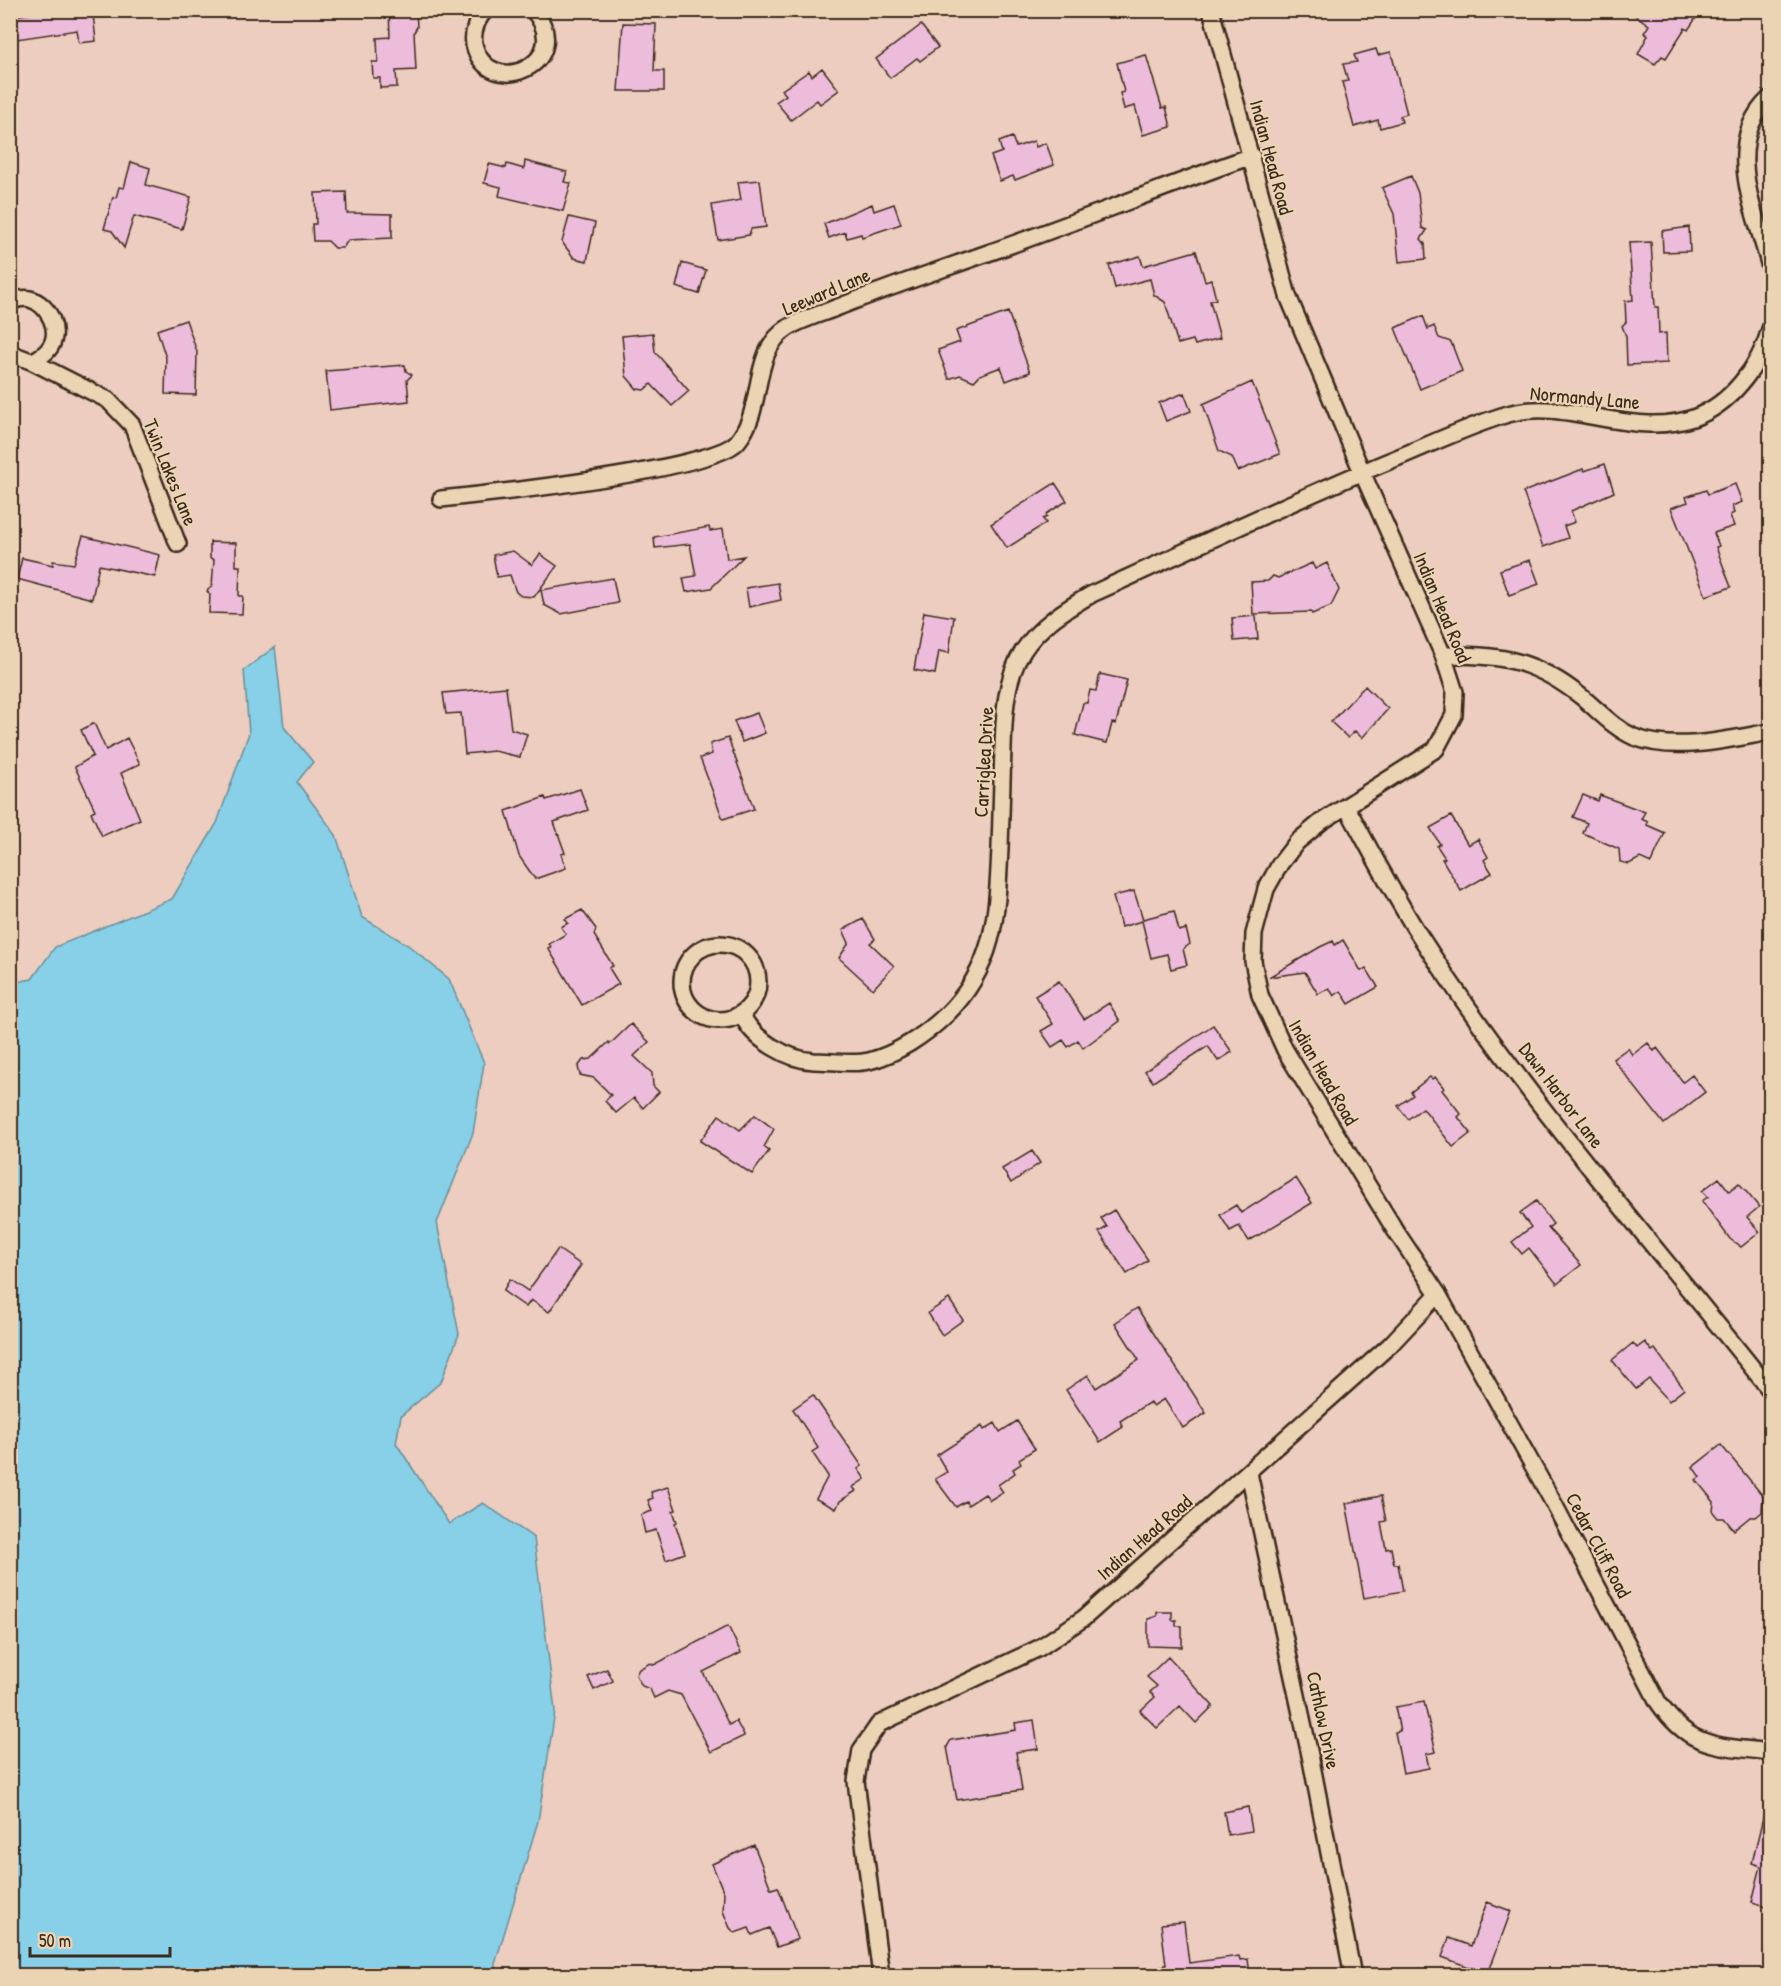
<svg xmlns="http://www.w3.org/2000/svg" width="1781" height="1986" font-family="'Patrick Hand',sans-serif">
<style>
.water{fill:#87d0e8;stroke:#698e97;stroke-width:1.5}
.building{fill:#eebcdb;stroke:#3b2a1e;stroke-width:1.5}
.lines{fill:none;stroke-linecap:round;stroke-linejoin:round}
.minor-casing{stroke:#3b2a1e;stroke-width:20}
.minor{stroke:#ebd4b3;stroke-width:15}
.labels{text-anchor:middle;dominant-baseline:central;stroke-width:4.5;stroke-linejoin:round;paint-order:stroke}
.street-label{font-size:20px;fill:#3b2a1e;stroke:#ebd4b3}
</style>
<rect width="100%" height="100%" fill="#eccdbf"/>
<filter id="ink" filterUnits="userSpaceOnUse"><feTurbulence type="fractalNoise" baseFrequency=".0167" numOctaves="2"/><feDisplacementMap in="SourceGraphic" scale="12" xChannelSelector="R" yChannelSelector="G"/><feConvolveMatrix kernelMatrix="1 2 1 2 8 2 1 2 1" color-interpolation-filters="sRGB"/></filter>
<g filter="url(#ink)">
<path class="water" d="M275 647 284 727 313 762 297 782 336 835 362 917 408 945 449 979 484 1063 473 1133 437 1223 459 1334 441 1382 401 1416 396 1443 449 1524 483 1503 534 1538 555 1711 538 1821 495 1964V1975H11V983L32 979 55 947 172 899 217 823 249 733 244 670Z"/>
<path class="building" d="M36 10H76L77 16 93 14 96 41 79 43 77 30 10 40V16L36 13Z
M389 10H416L417 27 414 32 416 70 396 71 397 87 380 88V78H373L372 62H378L377 38 390 37Z
M1628 10H1696L1692 16 1696 18 1688 30 1685 28 1666 58 1662 56 1655 64 1638 54 1648 35 1644 33 1649 25Z
M623 23 656 24 654 71H664V91H618Z
M921 25 938 47 920 61 917 58 890 78 876 59Z
M1376 49 1378 55 1391 52 1407 114 1400 116 1402 122 1380 128 1378 120 1354 127 1342 82 1348 81 1343 64 1357 62 1354 55Z
M1146 55 1162 108 1166 107 1171 127 1143 135 1135 106 1124 109 1120 93 1124 92 1117 63Z
M822 68 839 90 820 104 817 100 791 120 776 102 786 95 782 90 809 71 812 76Z
M1012 137 1016 147 1034 141 1036 147 1046 143 1054 165 1015 180 1013 176 1000 181 991 156 1002 152 999 142Z
M525 161 567 172 564 182 571 183 563 211 499 196 501 187 484 183 489 164 506 168 507 164 524 169Z
M131 162 150 168 146 185 191 197 182 229 134 216 124 248 112 231 104 229 113 197 116 198 119 187 124 188Z
M1411 176 1418 193 1422 228 1427 230 1421 239 1425 244 1426 259 1399 262 1394 214 1382 188Z
M760 180 766 227 751 229 749 235 718 240 712 205 741 200 738 182Z
M346 192 347 213 392 214V238L348 240 343 248H335L328 241H313L312 224H316L315 193Z
M872 204 874 211 894 204 901 224 862 237 861 234 847 238 845 232 829 238 824 224Z
M569 217 595 223 587 261 574 258 562 242Z
M1689 227 1690 251 1663 252 1662 231Z
M1651 242 1655 307H1658L1659 334 1666 333 1667 363 1627 365 1626 336 1622 326 1626 322 1625 301 1633 300 1629 243Z
M1196 251 1205 281 1211 279 1216 299 1210 301 1220 338 1195 345 1193 340 1178 344 1165 302 1154 295 1150 279 1115 288 1109 265 1140 256 1143 266Z
M682 263 706 270 699 294 676 287Z
M1008 312 1030 372 1006 381 1001 367 980 375 974 381 960 375 949 379 938 350 960 342 956 331Z
M1423 316 1428 329 1434 326 1439 338 1451 342 1462 371 1420 389 1395 328Z
M186 320 197 352 196 395 165 394 166 358 157 330Z
M653 333 655 352 689 391 672 406 651 384 644 390 637 389 626 376 622 336Z
M405 365 406 371 412 375 407 380 409 401 330 410 326 371Z
M1252 382 1280 454 1238 471 1232 457 1219 451 1203 404Z
M1184 393 1191 411 1166 421 1159 403Z
M1605 464 1614 492 1571 511 1575 522 1564 526 1568 538 1543 547 1523 492 1583 469 1584 471Z
M1055 483 1067 501 1046 514 1047 517 1043 519 1046 523 1007 548 991 524Z
M1735 484 1742 502 1732 506 1734 513 1730 515 1734 526 1714 533 1719 546 1716 547 1731 587 1706 596 1671 508 1688 502 1686 497 1706 490 1708 494Z
M709 527 710 531 723 529 727 559 744 556 711 588 686 592 683 578 696 576 690 544 655 548 654 537Z
M83 536 160 555 155 577 99 565 92 599 17 579 22 558 53 565V561L74 564Z
M210 542 236 543V566H240L239 596H243L242 614 209 613 210 595 207 591 212 586 214 560 210 558Z
M513 551 532 565 540 554 557 566 534 597 521 596 516 592 510 575 497 577 493 555Z
M1530 560 1539 584 1509 595 1500 570Z
M1312 563 1315 569 1327 563 1339 590 1331 606 1312 614 1311 612 1253 614 1251 582 1268 581 1273 576 1278 578Z
M613 578 618 603 561 614 544 605 541 590Z
M778 583 781 600 749 607 746 588Z
M924 612 954 617 949 653 939 651 935 674 914 670Z
M1256 616 1258 639 1234 641 1232 618Z
M1100 674 1127 680 1116 724 1112 723 1107 743 1075 735 1083 703H1087L1090 690 1096 691Z
M1365 686 1388 709 1362 738 1355 731 1348 738 1331 722Z
M506 687 511 729 527 734 520 757 494 751 465 754 461 713 446 714 443 693Z
M757 713 765 733 742 742 734 721Z
M94 723 106 750 127 738 140 764 121 773 140 819 102 836 91 812 95 810 75 767 93 756 81 730Z
M728 738 754 809 723 819 700 758 712 754 710 744Z
M580 789 588 810 554 822 565 853 561 854 566 868 535 879 519 856 506 811 545 797 546 800Z
M1583 795 1598 801 1600 795 1645 812 1641 819 1648 822 1647 825 1665 833 1651 863 1640 858 1629 864 1620 862 1619 849 1583 833 1587 823 1573 817Z
M1451 816 1468 845 1478 839 1488 857 1484 860 1492 873 1461 891 1442 859 1445 858 1437 846 1440 844 1430 828Z
M1134 891 1143 919 1174 911 1179 931 1186 929 1190 944 1183 949 1187 965 1171 969 1167 954 1151 958 1142 921 1121 927 1113 896Z
M582 910 596 929 594 935 613 966 609 968 619 984 582 1005 548 948 551 947 549 944 566 934 561 927 568 923 565 919Z
M863 919 875 939 870 943 894 966 873 989 839 958 849 943 843 930Z
M1343 940 1361 971 1366 968 1378 987 1349 1004 1341 991 1334 996 1329 988 1318 994 1305 972 1269 977 1320 947 1333 941 1335 945Z
M1059 981 1084 1019 1109 1003 1120 1021 1083 1048 1078 1040 1068 1047 1063 1040 1052 1047 1041 1031 1053 1024 1035 996Z
M631 1024 649 1042 634 1056 652 1073 653 1086 659 1092 643 1108 634 1098 616 1113 605 1101 611 1095 594 1078 580 1075 578 1067 583 1060 591 1059 609 1042 610 1044Z
M1213 1025 1232 1052 1218 1061 1208 1046 1153 1082 1145 1071Z
M1648 1043 1654 1051 1657 1048 1683 1082 1692 1075 1705 1092 1664 1124 1613 1059 1628 1048 1632 1055Z
M1430 1077 1432 1079 1435 1077 1444 1088 1442 1090 1461 1114 1458 1117 1471 1133 1453 1147 1423 1108 1408 1119 1398 1106 1413 1095 1411 1092Z
M719 1115 740 1130 755 1115 774 1129 764 1147 769 1151 752 1174 700 1141Z
M1032 1151 1040 1163 1011 1183 1002 1169Z
M1296 1178 1312 1203 1249 1241 1239 1226 1230 1231 1220 1215 1236 1205 1241 1213Z
M1719 1178 1729 1191 1739 1183 1759 1207 1747 1217 1760 1232 1741 1247 1730 1239 1702 1201 1708 1197 1702 1191Z
M1536 1201 1553 1224 1548 1228 1581 1265 1557 1284 1529 1248 1522 1254 1512 1242 1531 1227 1520 1213Z
M1114 1210 1148 1260 1127 1274 1099 1232 1107 1227 1101 1218Z
M558 1249 581 1265 549 1312 531 1300 526 1307 503 1291 510 1279 528 1291Z
M949 1299 963 1320 942 1335 928 1313Z
M1137 1308 1206 1413 1183 1428 1164 1399 1153 1406 1150 1402 1120 1421 1123 1427 1100 1442 1066 1390 1088 1375 1096 1388 1139 1360 1115 1323Z
M1645 1342 1652 1351 1655 1349 1684 1389 1669 1401 1649 1379 1636 1389 1612 1360 1633 1343 1637 1348Z
M813 1395 862 1466 858 1469 865 1479 853 1487 856 1491 840 1501 836 1509 816 1499 828 1476 812 1452 818 1448 793 1409Z
M1017 1421 1035 1449 1019 1459 1021 1464 1013 1469 1015 1473 998 1485 1003 1492 990 1500 985 1494 968 1505 966 1501 956 1507 935 1479 947 1472 937 1455 982 1426 984 1430 995 1423 1000 1432Z
M1721 1445 1763 1496 1762 1512 1756 1517H1750L1734 1530 1724 1518H1718L1713 1512 1714 1502 1696 1480 1700 1477 1693 1467Z
M668 1487 676 1510 673 1511 677 1522 675 1523 685 1553 666 1560 656 1530 645 1533 641 1515 652 1511 648 1500 653 1498 651 1492Z
M1381 1496 1386 1521 1381 1522 1386 1549 1391 1548 1394 1564H1398L1403 1591 1364 1598 1346 1503Z
M1157 1612H1172V1620H1176V1626H1182V1647L1148 1646V1619L1157 1616Z
M728 1626 741 1653 703 1672 729 1725 736 1721 744 1736 711 1752 681 1695 668 1691 654 1698 650 1689 642 1686 636 1675 639 1669 650 1663 654 1665Z
M1168 1657 1213 1706 1196 1723 1180 1706 1157 1728 1140 1711 1155 1697 1150 1692 1157 1686 1147 1677Z
M607 1669 613 1681 594 1690 588 1677Z
M1424 1702 1436 1752 1426 1754 1429 1768 1403 1773 1395 1732 1400 1731 1395 1707Z
M1034 1720 1038 1749 1016 1752 1022 1790 957 1800 947 1747 951 1740 1016 1730 1015 1723Z
M1248 1807 1252 1831 1228 1835 1224 1812Z
M1765 1809 1770 1810V1907L1752 1902 1761 1866 1752 1863Z
M754 1845 771 1889 778 1887 798 1939 777 1947 769 1928 752 1935 749 1928 735 1933 730 1928 723 1911 724 1893 712 1864Z
M1487 1902 1511 1911 1488 1974 1442 1957 1449 1938 1471 1946Z
M1184 1922 1189 1963 1239 1956 1240 1960 1248 1959 1250 1976H1163L1162 1966 1166 1965 1161 1924Z"/>
<g class="lines">
<defs>
<path id="minor" d="M486 10C477 18 472 32 474 44 488 103 578 62 533 10
M1211 10 1288 296 1362 472 1443 655 1455 692 1454 715 1436 749 1321 822 1297 842 1280 864 1266 889 1254 934 1253 961 1260 995 1285 1050 1395 1230 1438 1294 1553 1502 1658 1702C1691 1750 1718 1745 1770 1752
M1770 98C1721 143 1756 213 1770 267
M10 301C16 300 24 297 30 299 49 304 63 333 48 350 45 354 38 358 33 362
M10 353 33 362 108 400 132 425 178 544
M441 499C488 494 713 470 737 442 766 409 749 351 789 327 804 318 824 313 841 306 889 287 937 271 985 254 1075 223 1162 187 1252 156
M1443 655C1501 654 1536 660 1583 698 1600 712 1614 728 1634 737 1675 753 1729 739 1770 732
M1346 806C1370 849 1392 892 1418 933 1520 1093 1652 1241 1770 1390
M682 982a38 38 0 1 1 76 0a38 38 0 1 1-76 0Z
M742 1014C751 1039 789 1060 814 1061 831 1061 853 1065 869 1061 897 1054 925 1035 946 1015 996 966 997 913 1000 848 1001 814 1002 781 1003 748 1004 717 1005 678 1023 651 1040 625 1066 609 1092 594 1194 548 1295 499 1399 457 1435 442 1471 425 1508 414 1567 397 1631 439 1693 418 1730 405 1760 366 1770 329
M1249 1473 1311 1760 1353 1976
M881 1976 856 1781 861 1750 879 1724 1039 1648 1084 1618 1390 1345 1438 1294"/>
</defs>
<use href="#minor" class="minor-casing"/>
<use href="#minor" class="minor"/>
</g>
</g>
<g class="labels">
<g class="street-label">
<text transform="translate(1272 157) rotate(75)">Indian Head Road</text>
<text transform="translate(826 291) rotate(-23)">Leeward Lane</text>
<text transform="translate(1585 397) rotate(5)">Normandy Lane</text>
<text transform="translate(171 472) rotate(68)">Twin Lakes Lane</text>
<text transform="translate(1443 607) rotate(67)">Indian Head Road</text>
<text transform="translate(983 762) rotate(-87)">Carriglea Drive</text>
<text transform="translate(1324 1072) rotate(60)">Indian Head Road</text>
<text transform="translate(1562 1095) rotate(53)">Dawn Harbor Lane</text>
<text transform="translate(1144 1537) rotate(-41)">Indian Head Road</text>
<text transform="translate(1599 1545) rotate(62)">Cedar Cliff Road</text>
<text transform="translate(1324 1720) rotate(78)">Cathlow Drive</text>
</g>
</g>
<rect width="1781" height="1986" fill="none" stroke="#ebd4b3" stroke-width="36"/>
<rect x="18" y="18" width="1745" height="1950" fill="none" stroke="#3b2a1e" stroke-width="2" filter="url(#ink)"/>
<path d="M30 1947v9h140v-9" fill="none" stroke="#3b2a1e" stroke-width="3"/>
<text x="39" y="1947" font-size="18" fill="#3b2a1e" stroke="#ebd4b3" stroke-width="4.5" paint-order="stroke">50 m</text>
</svg>
